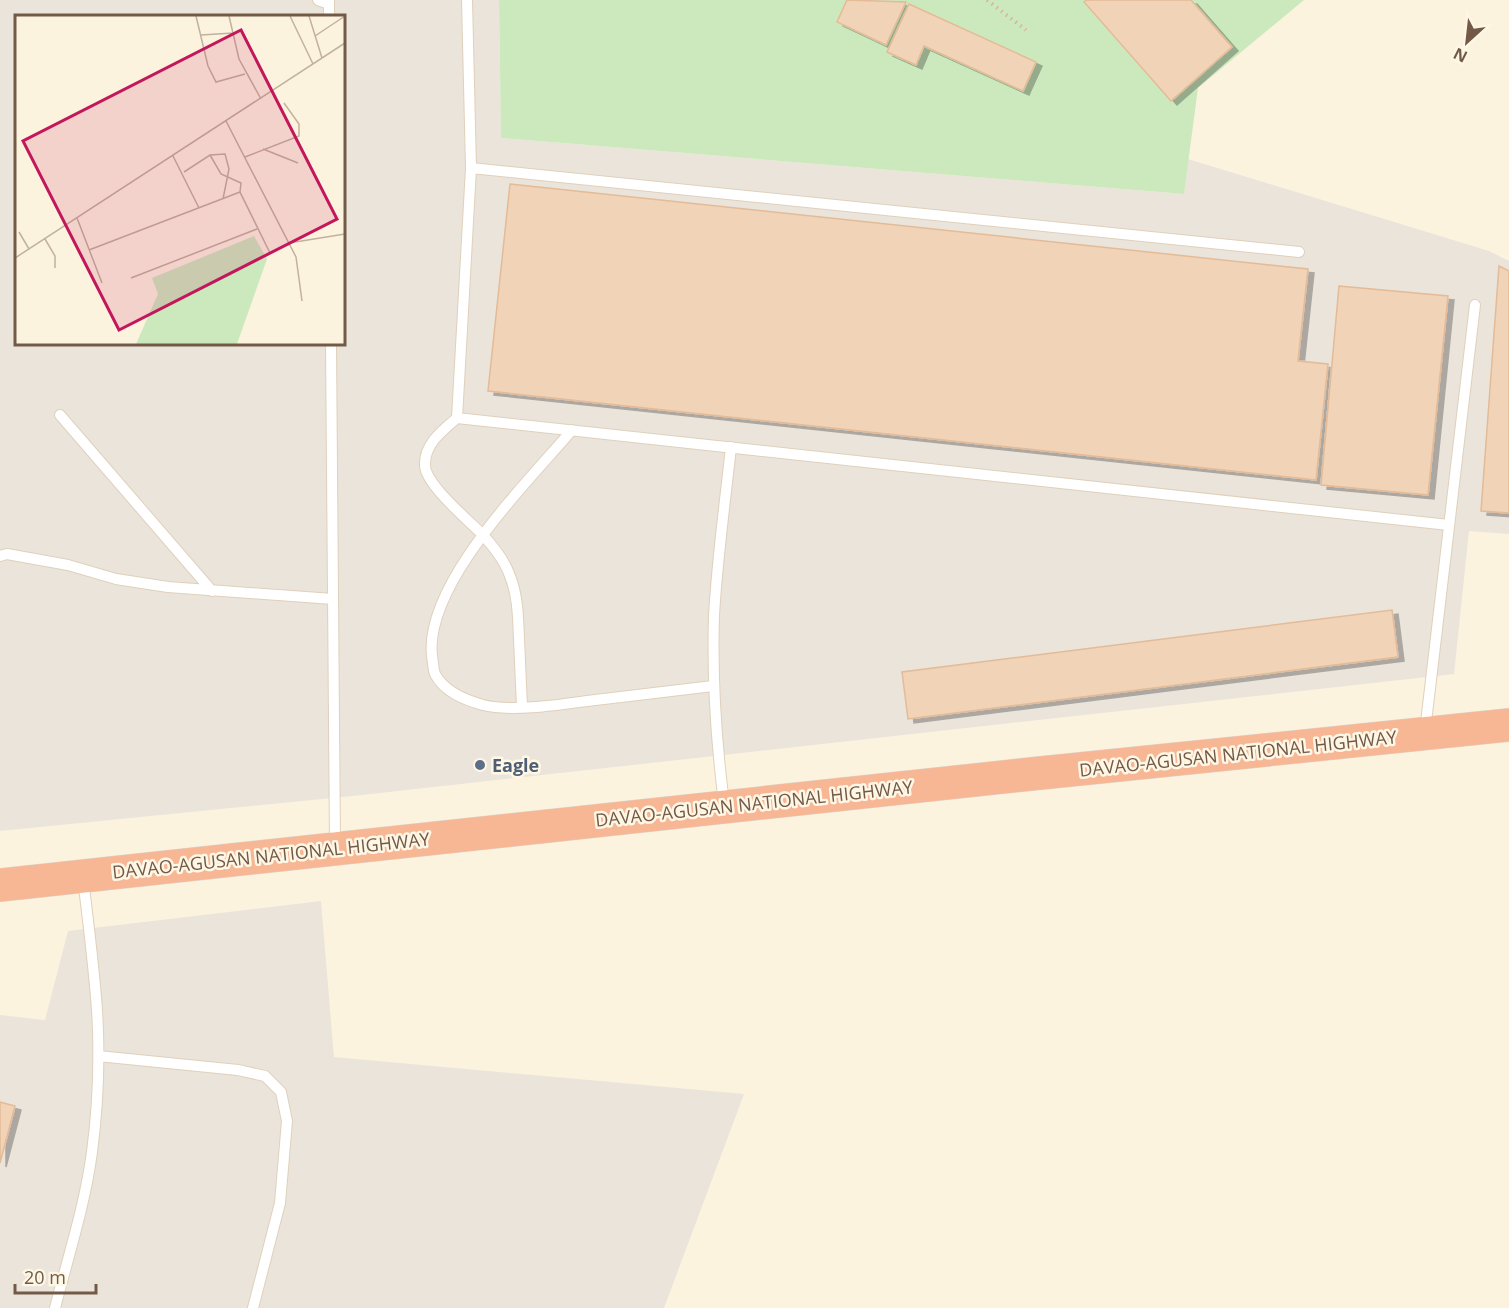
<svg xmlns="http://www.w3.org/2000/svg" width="1509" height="1308" font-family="'Open Sans',sans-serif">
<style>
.industrial{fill:#eae4db;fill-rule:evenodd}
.green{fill:#cce9be}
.building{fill:#f1d3b7;stroke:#e4bb97;stroke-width:1.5;filter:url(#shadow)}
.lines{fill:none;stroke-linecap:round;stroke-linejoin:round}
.lane-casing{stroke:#e0d0bc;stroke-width:12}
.highway-casing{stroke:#ddd7d3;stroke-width:34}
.path{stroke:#d6b69b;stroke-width:4;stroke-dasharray:1.5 4.5;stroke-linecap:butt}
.lane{stroke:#fff;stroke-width:10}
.highway{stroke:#f7b795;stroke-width:33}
.service-dot{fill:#5c6f8a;stroke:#fff7e5;stroke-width:2}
.labels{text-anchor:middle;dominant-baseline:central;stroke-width:5;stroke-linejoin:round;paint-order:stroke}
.street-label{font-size:18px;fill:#725a47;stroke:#fff7e5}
.service-label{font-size:18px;font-weight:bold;fill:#4e5e75;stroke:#fff7e5;text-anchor:start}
.inset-road{fill:none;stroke:#c1b19d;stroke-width:1.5}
.view{fill:#c2185b;fill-opacity:0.15;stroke:#c2185b;stroke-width:3}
.inset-edge{fill:none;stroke:#725a47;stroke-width:3}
</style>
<defs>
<filter id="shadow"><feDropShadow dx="6" dy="4" stdDeviation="0" flood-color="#0004"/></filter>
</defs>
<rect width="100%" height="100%" fill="#fcf3df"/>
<path class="industrial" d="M0 0H499L501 138 1184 194 1188 159 1489 251 1509 261V534L1469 531 1454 674 353 796 0 831ZM16 16H344V344H16Z
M321 901 334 1057 744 1094 664 1308H0V1015L45 1020 68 931Z"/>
<path class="green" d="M499 0H1304L1198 88 1184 194 501 138Z"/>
<path class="building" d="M847 0 906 2 886 45 837 22Z
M1087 0H1191L1232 47 1171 101 1084 2Z
M909 4 1036 62 1023 91 924 46 916 65 887 52Z
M510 184 1308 269 1298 361 1328 364 1316 480 488 391Z
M1499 266 1509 271V513L1481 511Z
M1339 286 1448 296 1428 495 1321 485Z
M1392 610 1398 657 908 719 902 672Z
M0 1102 15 1106 0 1163Z"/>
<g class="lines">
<defs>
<path id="lane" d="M318 0 329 4
M329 0V16
M467 0 471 168 457 418C443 430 424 444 425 465 425 484 468 520 482 534 493 546 505 561 510 576 518 596 518 617 519 639 520 661 521 684 522 707
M471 168 1299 252
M331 344 335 845
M60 415 212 591
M457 418 1449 525
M572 430C528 482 424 584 432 656 433 661 433 669 435 674 444 692 465 700 483 705 512 712 558 705 587 701 629 696 671 691 713 686
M0 556 7 554 68 565 116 579 168 587 333 599
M1425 731 1475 305
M724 803C716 740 712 679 714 616 717 560 725 503 731 447
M98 1056 238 1070 265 1076 281 1092 287 1121 280 1203 253 1308
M55 1308C68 1257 85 1205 92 1152 98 1106 100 1057 97 1010 94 966 88 922 83 878"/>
<path id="highway" d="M0 885 1031 774 1509 725"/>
</defs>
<use href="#lane" class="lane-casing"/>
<use href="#highway" class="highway-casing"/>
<path class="path" d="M987 0 1026 30"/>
<use href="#lane" class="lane"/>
<use href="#highway" class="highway"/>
</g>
<circle class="service-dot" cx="480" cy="765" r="6"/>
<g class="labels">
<g class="street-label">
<text transform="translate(1238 753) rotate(-6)">DAVAO-AGUSAN NATIONAL HIGHWAY</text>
<text transform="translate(754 803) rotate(-6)">DAVAO-AGUSAN NATIONAL HIGHWAY</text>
<text transform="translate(271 855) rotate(-6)">DAVAO-AGUSAN NATIONAL HIGHWAY</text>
</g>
<g class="service-label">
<text x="492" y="765">Eagle</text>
</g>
</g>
<g transform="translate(15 15)">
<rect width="330" height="330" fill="#fcf3df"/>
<path d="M239 221 252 244 222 329H121L143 279 137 263Z" fill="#cce9be"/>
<path class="inset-road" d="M181 1 193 51 201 67 230 59M214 1 224 44 246 84M275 1 298 49M294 1 307 43M186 20 218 18M300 21 330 1M211 106 281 242 287 286M248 134 283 148M195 140 206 159 226 168 225 177 255 238M158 141 184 193M230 142 284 121V109L269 88M169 157 195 140 210 139 214 154 208 184M62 203 87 268M4 217 14 234M30 224 40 241V253M274 228 330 219M74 235 225 177M0 243 330 28M116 263 242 214"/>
<path class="view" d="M226 15 322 204 104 315 8 126Z"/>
<rect width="330" height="330" class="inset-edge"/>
</g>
<g transform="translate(1467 42) rotate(207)" stroke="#fff7e5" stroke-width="4.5" paint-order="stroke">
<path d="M0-4.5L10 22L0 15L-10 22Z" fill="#725a47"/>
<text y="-9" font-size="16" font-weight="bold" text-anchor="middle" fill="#725a47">N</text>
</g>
<path d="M15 1284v9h81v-9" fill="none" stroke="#725a47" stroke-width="3"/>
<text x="24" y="1284" font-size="18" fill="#725a47" stroke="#fff7e5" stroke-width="4.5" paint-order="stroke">20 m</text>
</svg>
